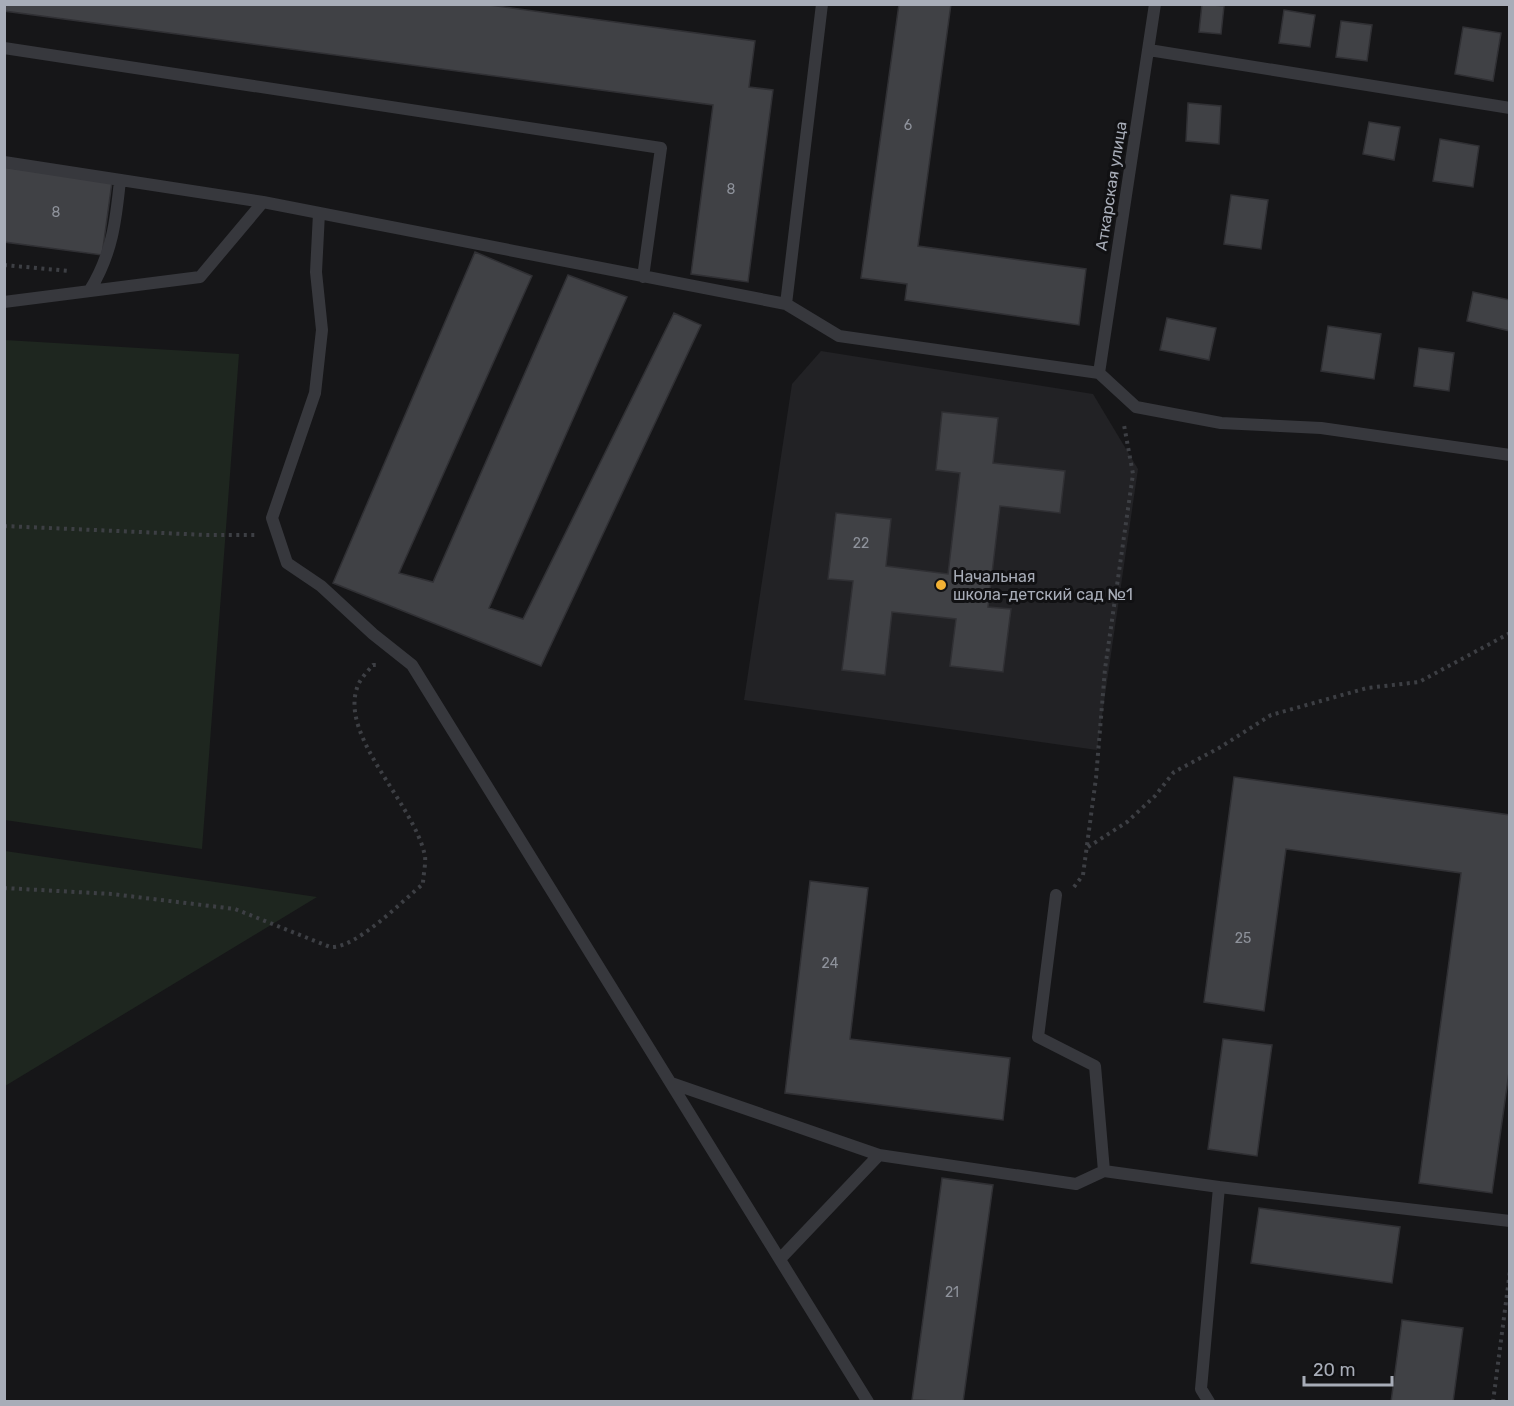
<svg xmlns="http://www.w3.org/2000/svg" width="1514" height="1406" font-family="Rubik,sans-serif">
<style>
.built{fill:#222225}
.green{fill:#1e261f}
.building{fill:#404145;stroke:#303034;stroke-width:1.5}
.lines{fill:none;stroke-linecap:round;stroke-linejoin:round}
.path{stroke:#3d3f44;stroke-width:4;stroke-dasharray:3 4.5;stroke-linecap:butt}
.lane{stroke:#37383d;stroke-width:12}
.poi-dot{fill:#f2b134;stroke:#111113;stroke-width:2}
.labels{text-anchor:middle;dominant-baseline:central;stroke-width:6;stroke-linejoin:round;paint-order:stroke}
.number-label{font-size:14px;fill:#8e929b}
.street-label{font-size:16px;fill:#a8adb8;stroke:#111113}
.poi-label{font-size:16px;fill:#a8adb8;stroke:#111113;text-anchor:start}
</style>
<rect width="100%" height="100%" fill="#161618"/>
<path class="built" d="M821 351 1093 394 1138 469 1097 750 744 700 792 384Z"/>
<path class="green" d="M5 340 239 354 202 849 5 820Z
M5 851 317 897 5 1086Z"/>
<path class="building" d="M4 4H482L755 41 749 87 773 90 748 282 691 274 713 105 4 11Z
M899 4H951L918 246 1086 269 1079 325 905 300 907 284 861 278Z
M1202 4 1224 6 1221 34 1199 32Z
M1284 10 1315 15 1310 47 1279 43Z
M1341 21 1372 25 1367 61 1336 57Z
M1463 27 1501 33 1493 81 1455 74Z
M1188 103 1221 106 1219 144 1186 141Z
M1369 122 1400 127 1394 160 1363 154Z
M1440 139 1479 146 1473 187 1433 181Z
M4 167 112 182 102 255 4 242Z
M1231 195 1268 200 1261 249 1224 244Z
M475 252 532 276 399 573 433 582 568 275 627 297 489 608 523 619 674 313 701 325 541 666 333 583Z
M1473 292 1510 300V331L1467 321Z
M1167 318 1216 328 1209 360 1160 350Z
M1328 326 1381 334 1374 379 1321 371Z
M1419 348 1454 353 1449 391 1414 386Z
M942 412 998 418 993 463 1065 471 1060 513 1000 506 988 607 1011 609 1003 672 950 666 956 619 892 612 885 675 842 670 853 581 828 579 836 513 891 519 886 566 948 574 960 473 936 470Z
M1234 777 1510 815V1065L1492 1193 1419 1183 1461 873 1286 849 1264 1011 1204 1002Z
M810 881 868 888 850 1039 1010 1058 1003 1120 785 1093Z
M1223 1039 1272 1045 1257 1156 1208 1149Z
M942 1178 993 1185 963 1402 912 1400Z
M1259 1208 1400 1227 1392 1283 1251 1263Z
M1402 1320 1463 1328 1453 1402H1391Z"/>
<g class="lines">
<path class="path" d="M4 265 69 271
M4 526 207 535H256
M1088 847 1127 822 1155 796 1174 772 1219 748 1271 715 1367 688 1419 682 1510 633
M1074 887 1083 875 1096 778 1105 669 1133 474 1124 425
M4 888 112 894 235 909 330 947C356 949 402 901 423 884 423 876 426 864 425 856 414 803 340 738 357 688 359 680 367 672 373 665H377
M1493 1402 1510 1271"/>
<path class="lane" d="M4 48 661 148 643 277
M1149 50 1510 108
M4 162 263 202
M319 213 316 272 322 330 315 393 272 518 287 563 321 586 373 634 412 665 868 1402
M90 290C112 254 116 221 120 180
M4 302 200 277 263 202 786 304 839 336 1099 373 1136 407 1221 423 1321 428 1510 455
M786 304 822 4
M1099 373 1155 4
M1056 895 1038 1037 1095 1066 1104 1171
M671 1083 879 1155
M780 1259 879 1155 1076 1184 1104 1171 1219 1187
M1209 1402 1201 1389 1219 1187 1510 1221"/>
</g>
<circle class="poi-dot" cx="941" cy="585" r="6"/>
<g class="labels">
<g class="number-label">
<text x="908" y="125">6</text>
<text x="731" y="189">8</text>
<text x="56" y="212">8</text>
<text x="861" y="543">22</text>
<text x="1243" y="938">25</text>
<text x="830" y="963">24</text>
<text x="952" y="1292">21</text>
</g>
<g class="street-label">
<text transform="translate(1111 186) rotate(-81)">Аткарская улица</text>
</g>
<g class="poi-label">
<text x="953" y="576">Начальная<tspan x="953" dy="18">школа-детский сад №1</tspan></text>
</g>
</g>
<rect width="1514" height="1406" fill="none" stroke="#a8adb8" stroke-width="12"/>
<path d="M1304 1376v9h88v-9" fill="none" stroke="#a8adb8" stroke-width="3"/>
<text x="1313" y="1376" font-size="18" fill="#a8adb8" stroke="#111113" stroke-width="4.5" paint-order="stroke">20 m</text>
</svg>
